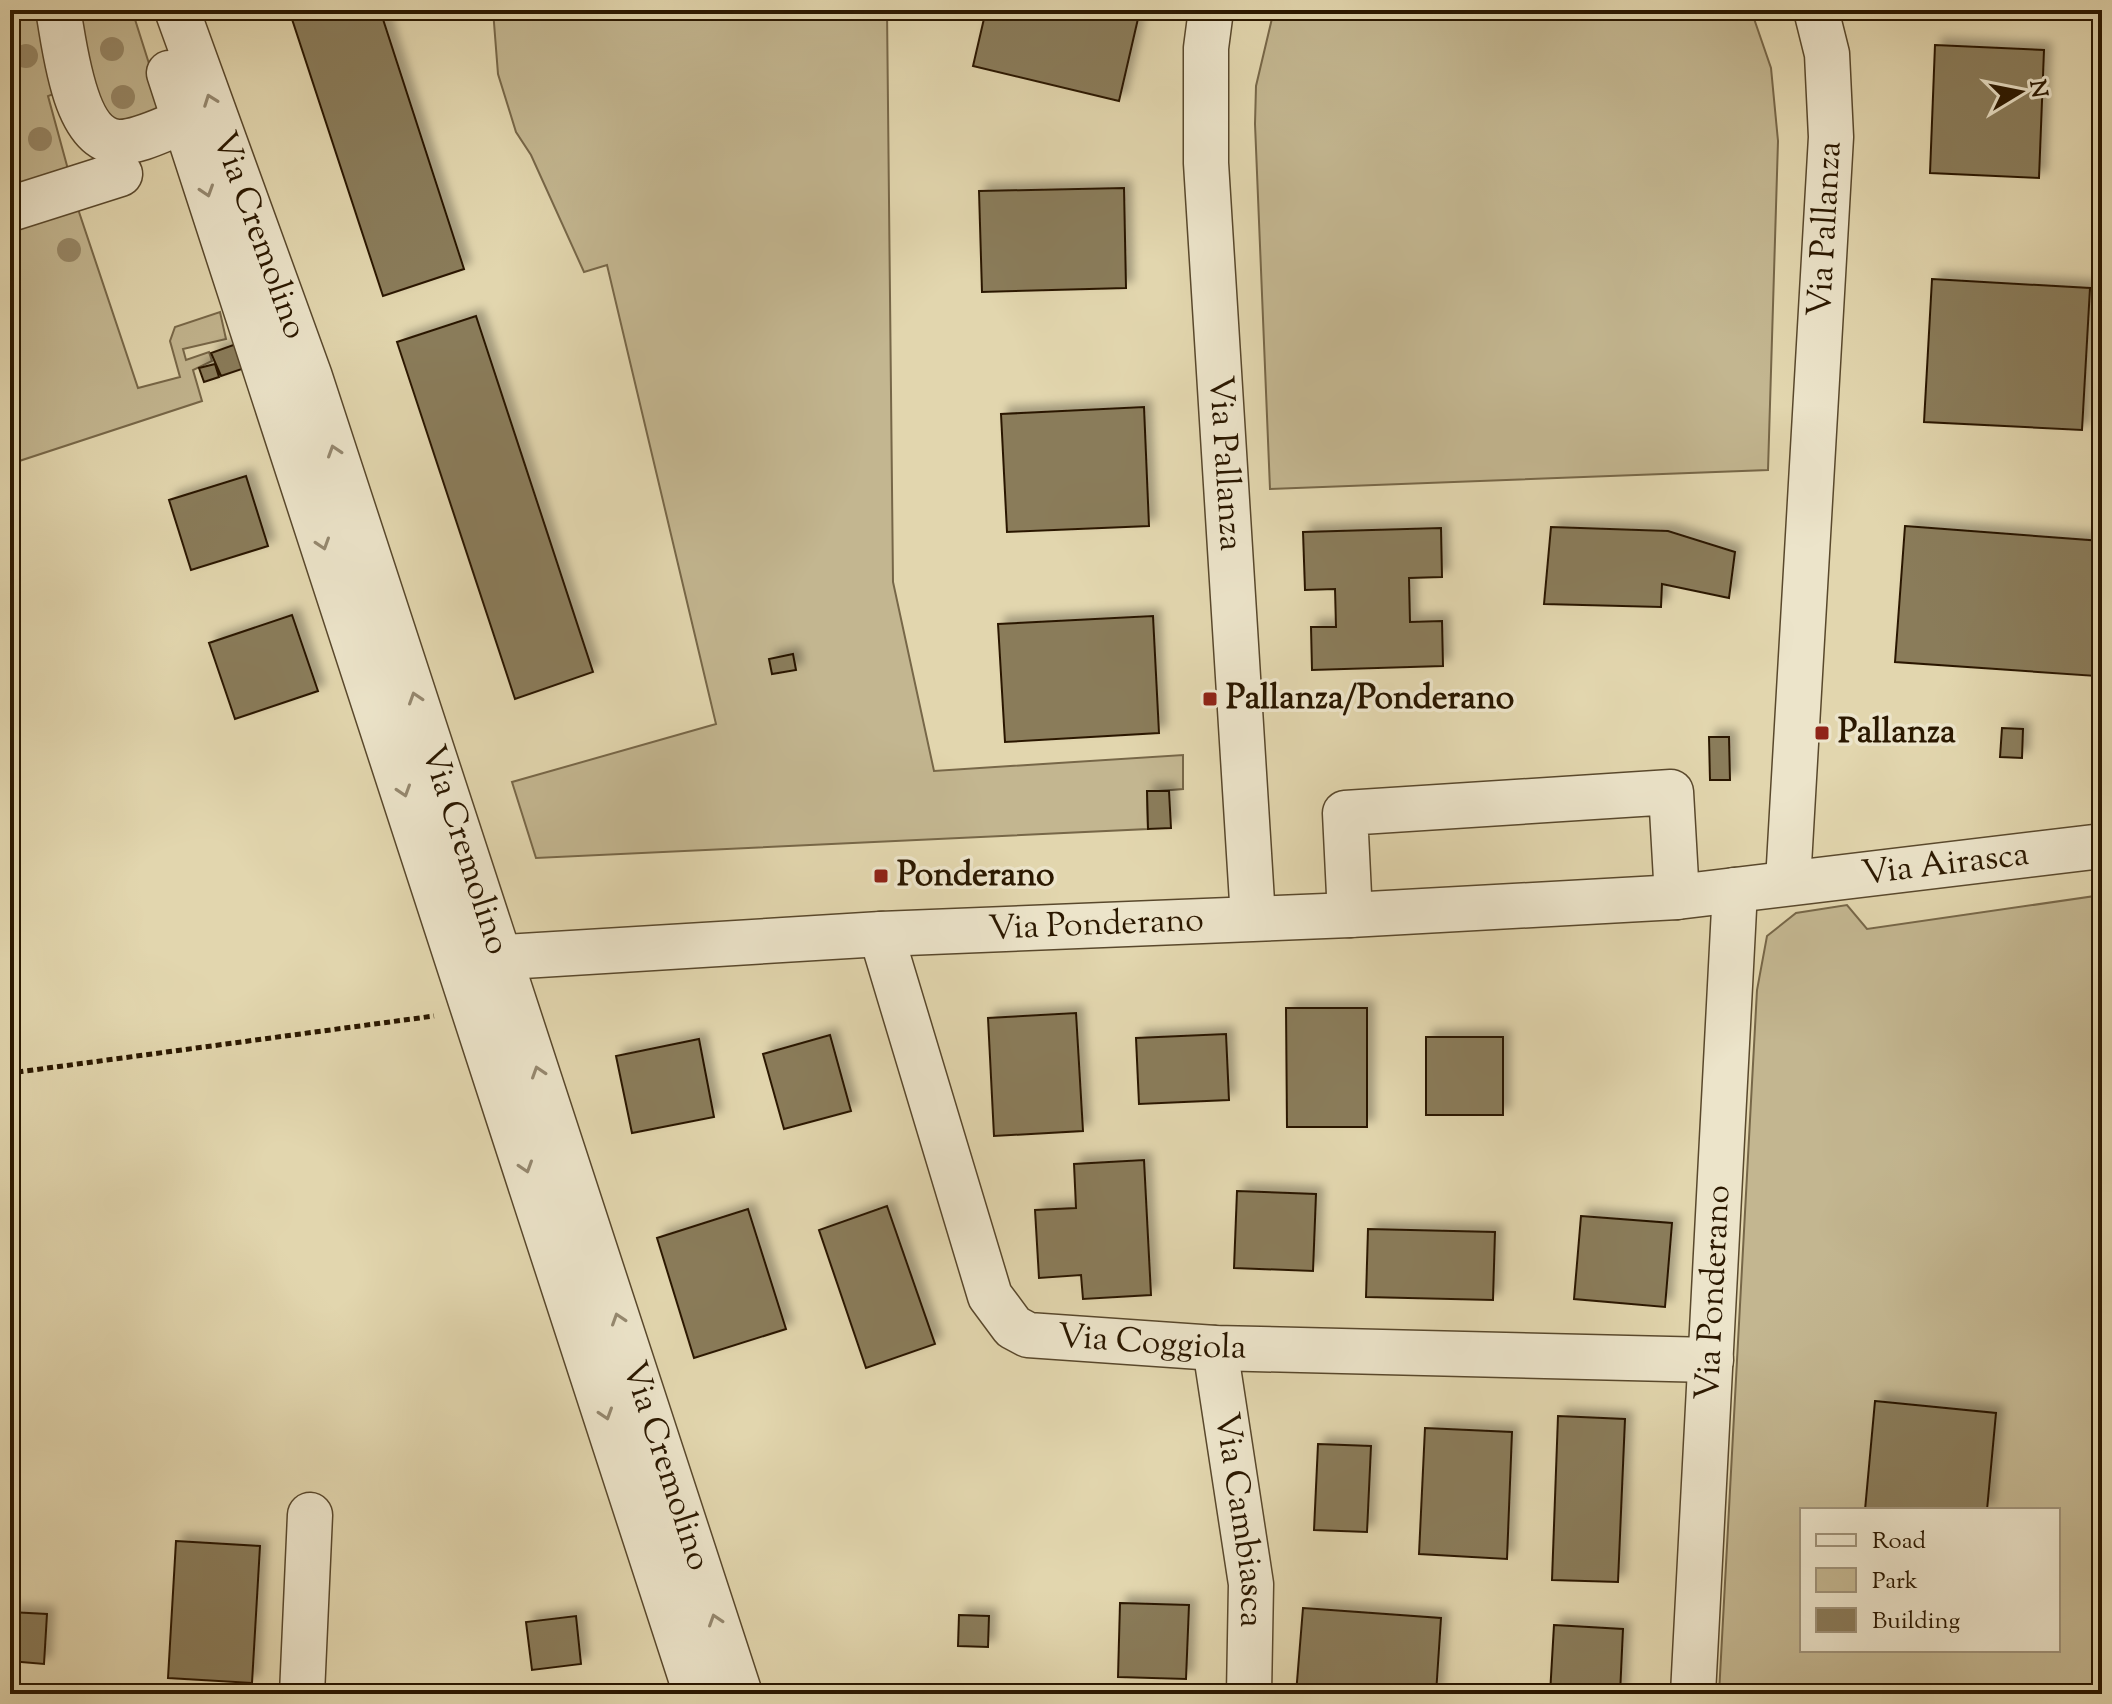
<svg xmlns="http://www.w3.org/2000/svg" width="2112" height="1704" font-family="'Sorts Mill Goudy',serif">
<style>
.green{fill:#c3b690;stroke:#776748;stroke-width:2;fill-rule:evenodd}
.building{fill:#8a7b5a;stroke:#2b1800;stroke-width:2;filter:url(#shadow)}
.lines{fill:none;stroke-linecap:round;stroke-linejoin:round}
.minor-casing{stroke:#59482c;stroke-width:47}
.path{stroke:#2b1800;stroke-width:5;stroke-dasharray:6 4;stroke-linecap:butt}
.minor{stroke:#ece4ca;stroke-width:44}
.tree{fill:#978766}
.oneway{stroke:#95886f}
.poi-dot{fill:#8f2418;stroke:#ece4ca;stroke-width:3}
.labels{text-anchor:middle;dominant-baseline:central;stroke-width:7;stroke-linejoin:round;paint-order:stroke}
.street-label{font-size:34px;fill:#2b1800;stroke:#ece4ca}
.poi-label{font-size:34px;font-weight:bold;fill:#2b1800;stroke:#ece4ca;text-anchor:start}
</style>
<defs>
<filter id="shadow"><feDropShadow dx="7" dy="-7" stdDeviation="4" flood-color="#0004"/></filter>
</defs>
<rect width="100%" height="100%" fill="#e2d6ae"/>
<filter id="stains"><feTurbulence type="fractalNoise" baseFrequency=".0025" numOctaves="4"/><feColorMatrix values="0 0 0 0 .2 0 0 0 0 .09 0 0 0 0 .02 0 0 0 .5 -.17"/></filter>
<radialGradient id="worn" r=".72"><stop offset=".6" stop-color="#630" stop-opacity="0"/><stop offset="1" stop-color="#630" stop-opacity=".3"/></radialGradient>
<path class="green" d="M10 10H53L69 88 48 96 69 173 10 191Z
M68 10H132L165 114 153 118 106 121Z
M493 10H887L893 582 934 771 1183 755V789L1147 792 1148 829 536 858 512 782 716 724 607 265 584 272 531 155 516 132 498 74Z
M1274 10H1751L1771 68 1778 141 1768 470 1270 489 1255 124 1256 86Z
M77 206 138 388 180 377 170 341 175 327 220 312 226 339 183 349 186 360 209 352 212 361 193 370 202 401 10 464V226Z
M2102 895V1694H1719L1757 990 1767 936 1796 913 1847 905 1867 929ZM1802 1510H2058V1650H1802Z"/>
<path class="building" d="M289 10H380L464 269 383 296Z
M986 10H1140L1119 101 973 66Z
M1935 45 2044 50 2039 178 1930 173Z
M1124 188 1126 288 982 292 979 191Z
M1932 279 2090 288 2082 430 1924 422Z
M476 316 593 672 515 699 397 342Z
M239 343 248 367 221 376 211 353Z
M215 364 219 377 204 382 199 368Z
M1144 407 1149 526 1007 532 1001 414Z
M246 476 268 546 191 570 169 500Z
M1905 526 2102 541 2096 676 1895 662Z
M1551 527 1668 531 1735 552 1729 598 1662 584 1661 607 1544 604Z
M1441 528 1442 577 1409 578 1410 622 1442 621 1443 666 1312 670 1311 627H1336L1335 589 1305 590 1303 532Z
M292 615 318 691 235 719 209 643Z
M1153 616 1159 733 1005 742 998 624Z
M793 654 796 670 772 674 769 659Z
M2002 728 2023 729 2022 758 2000 757Z
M1709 737H1729L1730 780H1710Z
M1147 791H1169L1171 828 1148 829Z
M1286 1008H1367V1127H1287Z
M1076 1013 1083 1131 994 1136 988 1018Z
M1226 1034 1229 1100 1139 1104 1136 1038Z
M830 1035 851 1111 784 1129 763 1054Z
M1426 1037H1503V1115H1426Z
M699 1039 714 1117 632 1133 616 1056Z
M1144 1160 1151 1295 1083 1299 1081 1275 1039 1278 1035 1210 1076 1208 1074 1164Z
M1237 1191 1316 1194 1313 1271 1234 1268Z
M887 1206 935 1344 866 1368 819 1230Z
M748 1209 786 1329 694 1358 657 1238Z
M1581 1216 1672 1223 1665 1307 1574 1299Z
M1368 1229 1495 1232 1493 1300 1366 1297Z
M1875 1401 1996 1413 1987 1510H1865Z
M1558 1416 1625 1419 1618 1582 1552 1580Z
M1425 1428 1512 1432 1507 1559 1419 1554Z
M1318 1444 1371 1446 1367 1532 1314 1530Z
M176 1541 260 1546 252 1683 168 1678Z
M1120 1603 1189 1605 1186 1679 1118 1677Z
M1303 1608 1441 1618 1436 1694H1296Z
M10 1612 47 1614 44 1664 10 1661Z
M959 1615 989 1616 988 1647 958 1646Z
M576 1616 581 1664 532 1670 526 1622Z
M1554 1625 1623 1629 1620 1694H1550Z"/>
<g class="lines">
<defs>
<g id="minor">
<path d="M58 10C65 45 73 141 119 142 140 142 165 128 185 121"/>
<path id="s1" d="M177 10 310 377 740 1694"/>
<path id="s2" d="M1211 10 1206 48V163L1253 918"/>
<path d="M169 73 696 1694"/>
<path d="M10 209 120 174"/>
<path id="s3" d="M1788 882 1831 137 1827 54 1816 10"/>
<path d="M1350 915 1345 813 1671 792 1677 897"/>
<path id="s4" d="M881 934 990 1296 1013 1327 1028 1335 1215 1348 1711 1360"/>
<path id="s5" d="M473 959 881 934 1350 915 1677 897 2102 846"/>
<path id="s6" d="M1215 1348 1251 1584 1249 1694"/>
<path d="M302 1694 310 1515"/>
<path id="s7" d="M1693 1694 1735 890"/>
</g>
</defs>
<use href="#minor" class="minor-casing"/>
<path class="path" d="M10 1079 18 1072 434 1016"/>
<use href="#minor" class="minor"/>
</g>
<g class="tree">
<circle cx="112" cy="49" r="12"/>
<circle cx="26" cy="56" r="12"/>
<circle cx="123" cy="97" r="12"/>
<circle cx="40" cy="139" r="12"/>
<circle cx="69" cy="250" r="12"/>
</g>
<defs><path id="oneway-chevron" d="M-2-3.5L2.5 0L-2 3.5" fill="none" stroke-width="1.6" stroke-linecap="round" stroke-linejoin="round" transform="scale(2)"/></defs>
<g class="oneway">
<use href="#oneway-chevron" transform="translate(210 100) rotate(-110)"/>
<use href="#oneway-chevron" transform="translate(207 191) rotate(72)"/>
<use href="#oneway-chevron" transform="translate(334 451) rotate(-108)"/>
<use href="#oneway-chevron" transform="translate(323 544) rotate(72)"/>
<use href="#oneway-chevron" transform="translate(415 698) rotate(-108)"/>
<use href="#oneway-chevron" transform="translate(404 791) rotate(72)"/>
<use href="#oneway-chevron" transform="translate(538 1072) rotate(-108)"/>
<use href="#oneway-chevron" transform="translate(526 1167) rotate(72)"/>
<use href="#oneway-chevron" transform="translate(618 1319) rotate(-108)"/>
<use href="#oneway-chevron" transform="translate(606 1414) rotate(72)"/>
<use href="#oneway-chevron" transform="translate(715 1620) rotate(-108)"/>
</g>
<g class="poi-dot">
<rect x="1202" y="691" width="16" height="16" rx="4"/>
<rect x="1814" y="725" width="16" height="16" rx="4"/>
<rect x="873" y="868" width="16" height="16" rx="4"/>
</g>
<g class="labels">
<g class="street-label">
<text stroke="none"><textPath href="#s3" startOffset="654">Via Pallanza</textPath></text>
<text stroke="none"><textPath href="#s1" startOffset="240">Via Cremolino</textPath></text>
<text stroke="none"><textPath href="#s2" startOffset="454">Via Pallanza</textPath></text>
<text stroke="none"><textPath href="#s1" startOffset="888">Via Cremolino</textPath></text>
<text stroke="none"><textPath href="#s5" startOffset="1476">Via Airasca</textPath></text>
<text stroke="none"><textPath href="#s5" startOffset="624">Via Ponderano</textPath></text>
<text stroke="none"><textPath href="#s7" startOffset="402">Via Ponderano</textPath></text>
<text stroke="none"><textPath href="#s4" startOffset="558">Via Coggiola</textPath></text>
<text stroke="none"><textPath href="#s1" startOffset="1536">Via Cremolino</textPath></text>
<text stroke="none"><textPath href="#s6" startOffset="174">Via Cambiasca</textPath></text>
</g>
<g class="poi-label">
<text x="1226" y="699">Pallanza/Ponderano</text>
<text x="1838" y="733">Pallanza</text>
<text x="897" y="876">Ponderano</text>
</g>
</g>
<rect width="2112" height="1704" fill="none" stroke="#e2d6ae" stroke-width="40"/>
<rect x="12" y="12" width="2088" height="1680" fill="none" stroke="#2b1800" stroke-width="4"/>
<rect x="20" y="20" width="2072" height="1664" fill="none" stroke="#2b1800" stroke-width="2"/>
<rect x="1800" y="1508" width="260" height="144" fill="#ece4ca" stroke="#9f9279" stroke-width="2"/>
<rect x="1816" y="1534" width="40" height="12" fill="#ece4ca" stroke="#9f9279" stroke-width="2"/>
<text x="1872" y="1548" font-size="24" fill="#2b1800">Road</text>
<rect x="1816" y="1568" width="40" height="24" fill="#c3b690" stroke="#9f9279" stroke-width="2"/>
<text x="1872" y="1588" font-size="24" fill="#2b1800">Park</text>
<rect x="1816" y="1608" width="40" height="24" fill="#8a7b5a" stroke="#9f9279" stroke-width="2"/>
<text x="1872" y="1628" font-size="24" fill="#2b1800">Building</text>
<g transform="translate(2020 92) rotate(80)" stroke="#ece4ca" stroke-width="6" paint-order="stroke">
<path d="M0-6L14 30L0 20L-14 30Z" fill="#2b1800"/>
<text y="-12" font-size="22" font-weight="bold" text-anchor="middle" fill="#2b1800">N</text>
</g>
<rect width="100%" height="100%" filter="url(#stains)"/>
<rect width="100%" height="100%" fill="url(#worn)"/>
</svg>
